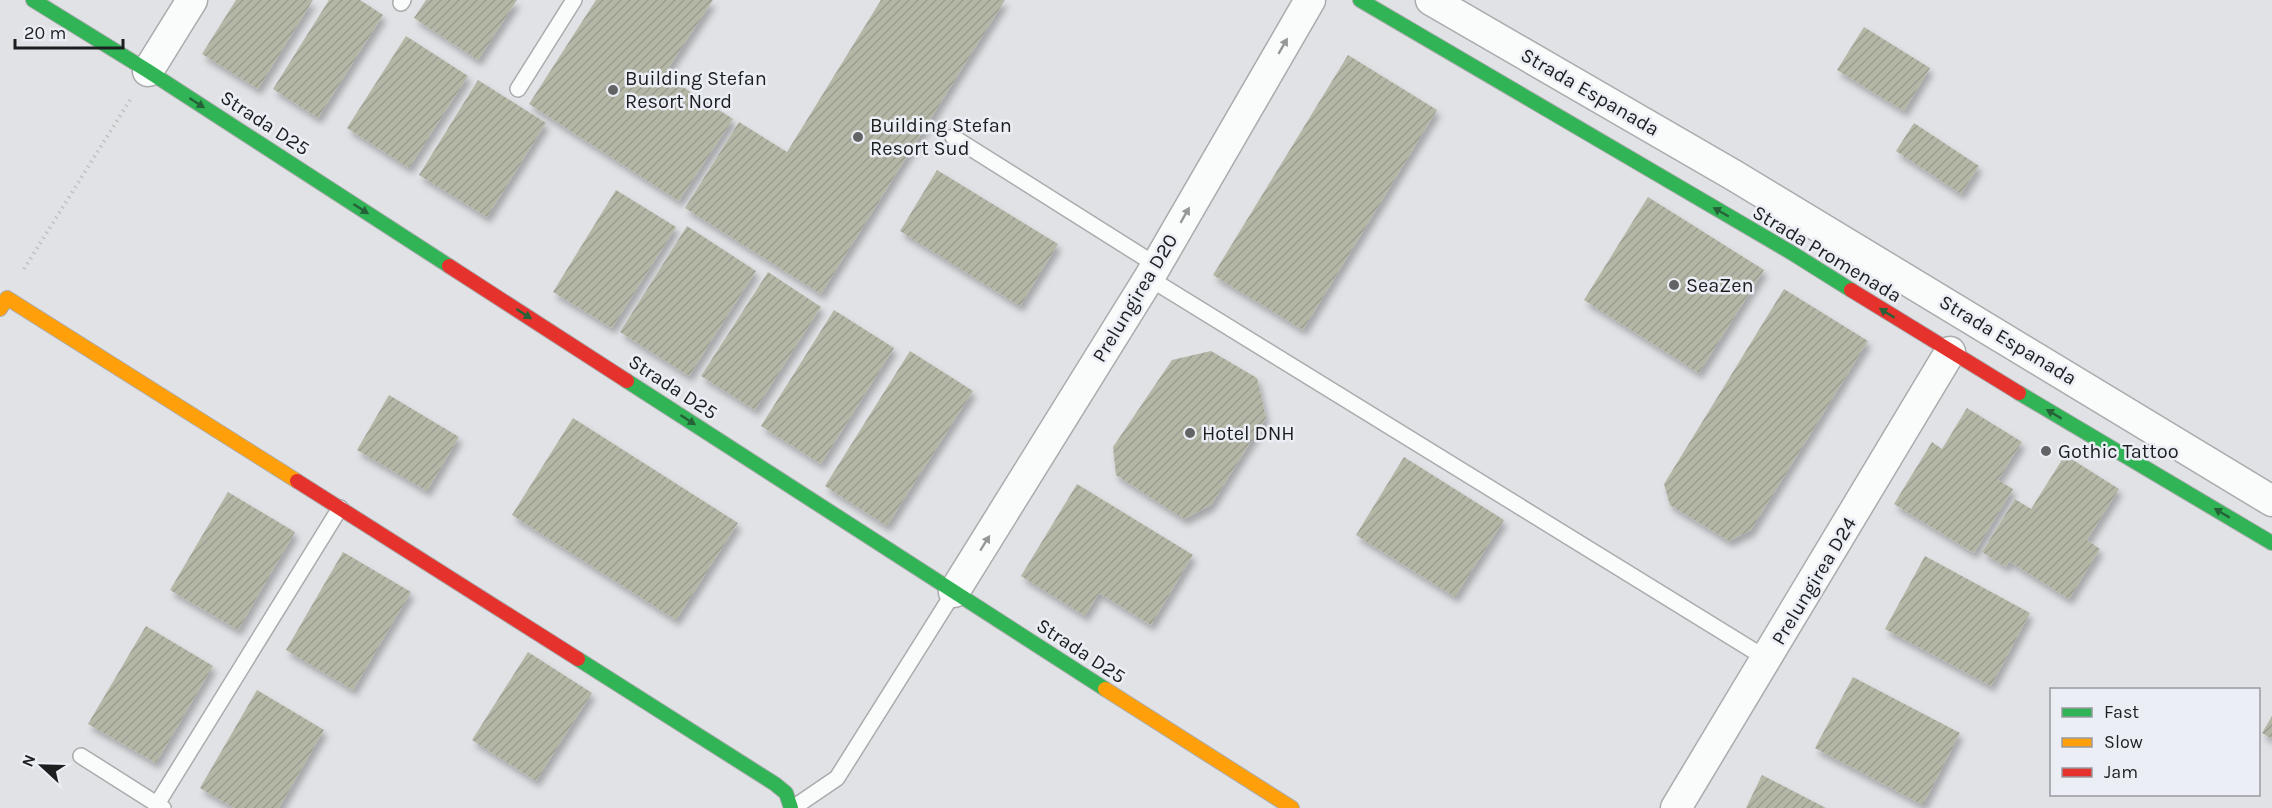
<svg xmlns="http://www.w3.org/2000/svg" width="2272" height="808" font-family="Karla,sans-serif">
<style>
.building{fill:url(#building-hatch);filter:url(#shadow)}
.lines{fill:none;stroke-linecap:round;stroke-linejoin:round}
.lane-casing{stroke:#aaabad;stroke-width:18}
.street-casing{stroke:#aaabad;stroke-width:33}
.fast-casing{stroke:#aaabad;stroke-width:16}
.slow-casing{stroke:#aaabad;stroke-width:16}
.jam-casing{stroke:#aaabad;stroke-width:16}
.path{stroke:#c0c1c2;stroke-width:4;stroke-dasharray:1.5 4.5;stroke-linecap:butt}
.lane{stroke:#fafbfb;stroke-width:15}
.street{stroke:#fafbfb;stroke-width:30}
.fast{stroke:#30b455;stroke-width:14}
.slow{stroke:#ff9f0a;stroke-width:14}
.jam{stroke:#e5322d;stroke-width:14}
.oneway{fill:#969898}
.oneway2{fill:#256238}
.poi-dot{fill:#616365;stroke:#ebeef5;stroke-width:2}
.labels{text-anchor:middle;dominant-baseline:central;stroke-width:5;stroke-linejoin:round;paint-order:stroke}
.poi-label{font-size:20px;fill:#1c1e20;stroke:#ebeef5;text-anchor:start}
.street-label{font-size:20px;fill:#1c1e20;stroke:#ebeef5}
</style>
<defs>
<pattern id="building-hatch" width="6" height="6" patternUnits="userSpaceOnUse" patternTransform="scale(1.5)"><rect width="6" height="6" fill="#b4b7a6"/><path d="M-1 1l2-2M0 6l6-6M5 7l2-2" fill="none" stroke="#9a9d8f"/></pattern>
<filter id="shadow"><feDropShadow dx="3.5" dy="6" stdDeviation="3" flood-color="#0004"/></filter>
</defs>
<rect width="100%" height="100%" fill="#e0e2e5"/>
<path class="building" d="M236 0H313L258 89 202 54Z
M329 0H360L383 15 318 118 273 89Z
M426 0H517L478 60 414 18Z
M596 0H713L664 75 733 119 679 201 529 104Z
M881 0H1005L821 294 685 208 739 122 787 152Z
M1864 27 1930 68 1904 111 1837 70Z
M406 36 468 76 409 168 347 128Z
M1348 55 1437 110 1303 330 1213 275Z
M478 80 546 123 487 217 419 175Z
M1914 123 1979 166 1961 194 1896 151Z
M937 170 1058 244 1020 306 900 231Z
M616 190 676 227 612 328 553 292Z
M1648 197 1764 270 1699 373 1584 300Z
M687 226 756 271 689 376 620 332Z
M768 272 821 307 755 410 701 376Z
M1784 289 1868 341 1751 530 1729 541 1670 505 1664 484Z
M834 310 894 348 821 464 761 426Z
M910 351 973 391 887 526 825 486Z
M1211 351 1257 378 1266 418 1211 505 1184 519 1116 475 1113 447 1172 360Z
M389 395 459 437 427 491 357 450Z
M1967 408 2022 442 1998 480 2013 489 1974 553 1894 504 1932 442 1942 449Z
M573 418 738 523 676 620 512 515Z
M2065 455 2119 489 2087 540 2100 549 2069 599 2009 561 2006 567 1982 552 2015 499 2031 509Z
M1404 457 1504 520 1455 597 1356 535Z
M1077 484 1193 555 1151 625 1099 593 1085 616 1021 576Z
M228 492 295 532 238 630 170 590Z
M343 552 411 592 353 690 286 650Z
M1925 556 2030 613 1991 686 1885 629Z
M146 626 213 666 156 763 88 724Z
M528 652 592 693 536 781 472 740Z
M1853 677 1960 733 1923 805 1815 748Z
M257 690 324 730 279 808H234L200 788Z
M2272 716V739L2262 733Z
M1762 775 1826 808H1746Z"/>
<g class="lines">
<defs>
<path id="lane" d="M401 3 403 0
M518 89 574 0
M953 137 1156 265
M1149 278 1767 659
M81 756 163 808
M157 804 340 508
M793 808 837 778 954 592"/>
<path id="street" d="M1431 0 1735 176 2272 501
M148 71 192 0
M954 592 1149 278 1310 0
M1676 808 1950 352"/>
<path id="fast" d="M33 0 148 71 449 266
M1360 0 1792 253 1851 290
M627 381 1105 689
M2019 393 2272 543
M578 659 775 784 786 793 791 808"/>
<path id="slow" d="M0 309 7 298 297 481
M1105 689 1292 808"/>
<path id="jam" d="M449 266 627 381
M1851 290 2019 393
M297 481 578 659"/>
</defs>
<use href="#lane" class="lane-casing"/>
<use href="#street" class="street-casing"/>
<use href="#fast" class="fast-casing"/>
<use href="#slow" class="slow-casing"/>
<use href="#jam" class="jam-casing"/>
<path class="path" d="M24 269 130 100"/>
<use href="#lane" class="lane"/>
<use href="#street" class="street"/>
<use href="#fast" class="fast"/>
<use href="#slow" class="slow"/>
<use href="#jam" class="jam"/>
</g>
<defs><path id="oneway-solid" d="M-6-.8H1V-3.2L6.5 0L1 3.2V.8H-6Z" transform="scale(1.5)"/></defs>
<g class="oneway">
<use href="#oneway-solid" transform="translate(1283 46) rotate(-60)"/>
<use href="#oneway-solid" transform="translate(1185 215) rotate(-60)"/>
<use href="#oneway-solid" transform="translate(985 543) rotate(-58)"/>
</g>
<g class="oneway2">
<use href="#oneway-solid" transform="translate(197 103) rotate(33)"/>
<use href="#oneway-solid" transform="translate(361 209) rotate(33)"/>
<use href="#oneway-solid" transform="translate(1721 212) rotate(-150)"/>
<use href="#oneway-solid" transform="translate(1887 313) rotate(-148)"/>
<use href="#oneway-solid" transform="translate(524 314) rotate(33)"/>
<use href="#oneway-solid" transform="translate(2054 414) rotate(-149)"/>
<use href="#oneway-solid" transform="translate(688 420) rotate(33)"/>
<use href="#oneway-solid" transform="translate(2222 513) rotate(-149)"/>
</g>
<g class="poi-dot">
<circle cx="613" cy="90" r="6"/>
<circle cx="858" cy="137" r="6"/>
<circle cx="1674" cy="285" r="6"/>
<circle cx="1190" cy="433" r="6"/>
<circle cx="2046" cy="451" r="6"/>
</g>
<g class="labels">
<g class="poi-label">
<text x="625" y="78">Building Stefan<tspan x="625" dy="23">Resort Nord</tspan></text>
<text x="870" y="125">Building Stefan<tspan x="870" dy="23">Resort Sud</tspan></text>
<text x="1686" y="285">SeaZen</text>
<text x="1202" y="433">Hotel DNH</text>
<text x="2058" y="451">Gothic Tattoo</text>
</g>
<g class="street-label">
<text transform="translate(1590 92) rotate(30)">Strada Espanada</text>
<text transform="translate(265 123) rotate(33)">Strada D25</text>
<text transform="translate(1827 254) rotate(31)">Strada Promenada</text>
<text transform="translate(1135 298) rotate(-59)">Prelungirea D20</text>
<text transform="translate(2008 340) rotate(31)">Strada Espanada</text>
<text transform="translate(673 387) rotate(33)">Strada D25</text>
<text transform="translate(1814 581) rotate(-59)">Prelungirea D24</text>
<text transform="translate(1081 651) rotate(33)">Strada D25</text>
</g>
</g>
<rect x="2050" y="688" width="210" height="108" fill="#ebeef5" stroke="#989ba0" stroke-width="1.5"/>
<rect x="2062" y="708" width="30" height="9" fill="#30b455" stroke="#989ba0" stroke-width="1.5"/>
<text x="2104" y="718" font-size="18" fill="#1c1e20">Fast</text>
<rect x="2062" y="738" width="30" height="9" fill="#ff9f0a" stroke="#989ba0" stroke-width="1.5"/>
<text x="2104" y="748" font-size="18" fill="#1c1e20">Slow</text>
<rect x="2062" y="768" width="30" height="9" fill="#e5322d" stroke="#989ba0" stroke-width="1.5"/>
<text x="2104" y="778" font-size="18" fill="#1c1e20">Jam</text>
<g transform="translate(42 766) rotate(292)" stroke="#ebeef5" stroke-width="4.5" paint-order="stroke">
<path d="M0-4.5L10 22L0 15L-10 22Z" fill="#1c1e20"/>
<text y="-9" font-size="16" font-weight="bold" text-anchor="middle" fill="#1c1e20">N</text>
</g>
<path d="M15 39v9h108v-9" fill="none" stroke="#1c1e20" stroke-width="3"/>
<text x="24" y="39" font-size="18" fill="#1c1e20" stroke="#ebeef5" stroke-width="4.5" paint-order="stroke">20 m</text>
</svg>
